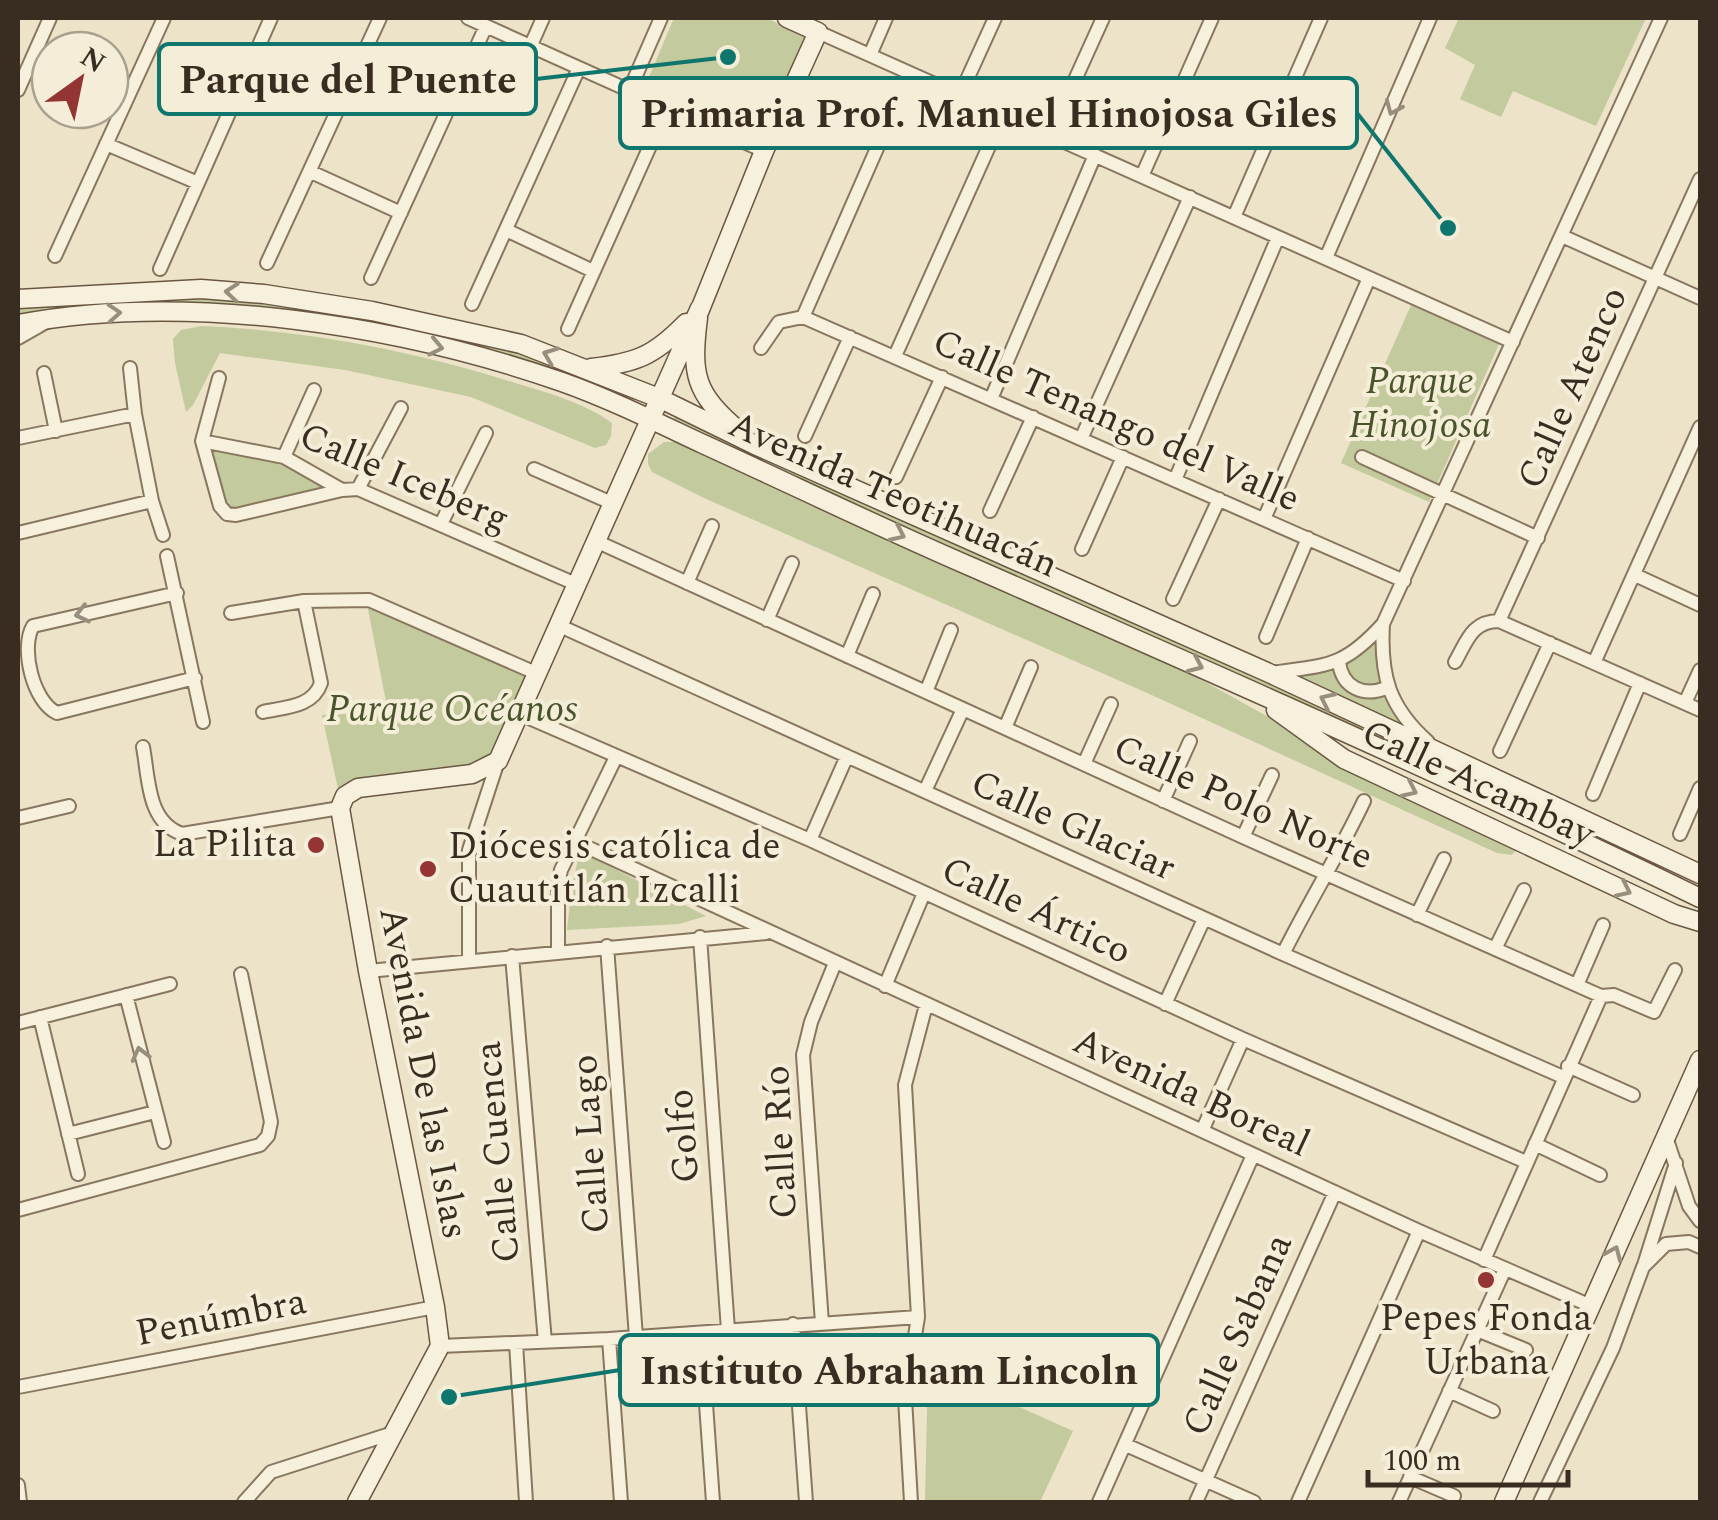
<svg xmlns="http://www.w3.org/2000/svg" width="1718" height="1520" font-family="Spectral,serif">
<style>
.green{fill:#c3ca9d}
.lines{fill:none;stroke-linecap:round;stroke-linejoin:round}
.street-casing{stroke:#88765e;stroke-width:16}
.secondary-casing{stroke:#6a5741;stroke-width:21}
.street{stroke:#f7f0dc;stroke-width:12}
.secondary{stroke:#f7f0dc;stroke-width:18}
.oneway{stroke:#988e7e}
.poi-dot{fill:#933532;stroke:#f4edd8;stroke-width:4}
.labels{text-anchor:middle;dominant-baseline:central;stroke-width:8;stroke-linejoin:round;paint-order:stroke}
.park-label{font-size:38px;font-style:italic;fill:#485429;stroke:#f4edd8}
.street-label{font-size:38px;fill:#392d21;stroke:#f4edd8}
.poi-label{font-size:38px;fill:#392d21;stroke:#f4edd8;text-anchor:end}
.leader{fill:none;stroke:#0f766e;stroke-width:4}
.callout-dot{fill:#0f766e;stroke:#f4edd8;stroke-width:4}
.callout{fill:#f4edd8;stroke:#0f766e;stroke-width:4}
.callout-label{font-size:40px;text-anchor:middle;font-weight:bold;fill:#392d21}
</style>
<rect width="100%" height="100%" fill="#ece3c9"/>
<path class="green" d="M674 18H766L807 36 768 131 649 77Z
M1459 18H1646L1596 126 1513 91 1501 117 1460 99 1475 65 1445 48Z
M209 294 348 310 520 348 636 396 630 407 493 357 197 309 18 322V303Z
M1411 305 1499 344 1429 502 1341 463Z
M202 326C308 331 410 350 512 382 545 392 583 402 612 423L611 436 606 445 595 448 471 397 345 370 220 353 193 405 186 412 175 363 173 339 181 330Z
M676 415 879 503 1652 858 1647 867 675 424 674 417Z
M664 442H678L1137 644 1274 720 1349 767 1519 846 1512 855 1497 853 1145 692 704 498 652 472 648 464V454Z
M210 447 284 463 329 487 236 515 220 506Z
M367 604 538 676 494 774 340 798 322 715 388 712Z
M1374 643 1379 650 1381 683 1374 687 1352 683 1344 663Z
M1337 665 1341 679 1386 690 1404 724 1402 726 1286 675Z
M580 851 706 916 679 924 567 930 572 885Z
M928 1366 1073 1431 1040 1502H925Z"/>
<g class="lines">
<defs>
<path id="street" d="M468 18 764 151
M818 32 1513 342
M531 45 543 18
M870 55 886 18
M630 89 661 18
M18 90 50 18
M960 95 995 18
M1050 135 1103 18
M106 144 198 183
M311 172 401 213
M1142 176 1212 18
M1234 217 1321 18
M506 230 593 271
M1562 236 1700 298
M55 256 164 18
M1326 258 1430 18
M267 263 380 18
M160 269 271 18
M371 278 486 26
M472 304 579 68
M803 317 1404 581
M803 317 910 73
M568 329 667 108
M18 338 46 322
M761 348 779 322 803 317
M895 356 1003 115
M44 373 56 431
M219 378 202 441 220 506 227 514 236 515 342 490
M991 399 1095 155
M805 436 850 337
M18 438 135 414
M1081 439 1190 197
M202 441 284 457 342 490 358 489 578 585
M284 457 314 390
M1362 457 1538 538
M534 469 614 504
M896 477 942 377
M1175 480 1278 237
M358 489 401 408
M152 501 163 535
M990 511 1033 417
M1264 519 1369 278
M441 524 486 433
M18 533 152 501 135 414 130 368
M598 542 1243 837 1601 996 1614 995 1654 1012 1675 970
M1082 549 1123 457
M167 556 203 722
M1635 575 1700 605
M687 583 712 526
M177 593 33 626C20 648 33 702 57 713L195 678
M1173 599 1219 499
M231 613 304 601 369 600 538 674
M767 620 792 563
M1499 621 1700 179
M1383 624C1380 676 1389 707 1428 742
M560 626 1283 954 1563 1077
M1266 637 1308 538
M847 656 873 594
M1339 662C1342 688 1364 697 1386 688
M1455 662C1467 641 1472 621 1499 621L1700 710
M1594 663 1700 427
M1272 673C1327 665 1343 668 1383 624L1661 18
M926 692 951 630
M1685 703 1700 670
M263 712C286 707 313 707 321 683L304 601
M520 714 810 840 1243 1039 1526 1162
M1005 728 1031 667
M143 747C149 779 147 822 182 834L340 808
M1500 751 1550 643
M1084 764 1111 704
M925 791 963 709
M1593 794 1640 683
M1163 801 1190 741
M18 818 69 806
M1680 834 1700 788
M1243 837 1272 775
M810 840 847 756
M576 842 1419 1231 1591 1306
M1417 915 1444 859
M700 937 728 1330
M607 946 636 1337
M1495 949 1524 890
M558 951V885L561 870 616 757
M1283 954C1309 902 1339 854 1364 801
M512 956 545 1342
M469 961V850L498 761
M368 971 766 933
M1577 985 1603 925
M885 986 924 893
M126 995 164 1142
M1165 1004 1204 919
M40 1017 78 1174
M18 1023 170 984
M1568 1066 1633 1095
M1202 1131 1243 1039
M68 1134 155 1112
M1666 1137 1689 1206 1700 1221
M1535 1144 1600 1175
M18 1210 260 1145 268 1136 271 1122 241 974
M1484 1260 1601 996
M1644 1265 1676 1163
M822 1323 803 1055 811 1022 835 963
M793 1324 806 1502
M1477 1330 1526 1350
M701 1334 713 1502
M609 1339 621 1502
M516 1343 526 1502
M440 1346 609 1339 918 1317
M18 1387 435 1307
M1449 1391 1493 1411
M1126 1445 1254 1502
M1410 1477 1454 1496
M18 1485 20 1502
M244 1502 271 1472 393 1433
M911 1502 905 1398 918 1317 905 1085 926 1005
M1099 1502 1253 1155
M1196 1502 1335 1192
M1298 1502 1419 1231
M1399 1502 1505 1269
M1540 1502 1613 1348 1643 1267 1666 1244 1689 1242 1700 1247"/>
<path id="secondary" d="M18 299 201 289 264 294 372 311 521 344 661 399 755 445 1269 673 1700 874
M697 317 764 151 818 32 787 18
M698 318C691 374 694 393 739 431
M18 324C189 292 398 325 562 382 610 399 656 422 703 444 793 485 883 529 974 568 1218 675 1461 782 1700 898
M591 368C636 363 654 356 686 323
M1276 710 1344 759 1674 914 1700 922
M357 1502 440 1346 435 1307 368 971 340 808 345 796 358 788 472 774 498 761 700 308
M1504 1502 1700 1060"/>
</defs>
<use href="#street" class="street-casing"/>
<use href="#secondary" class="secondary-casing"/>
<use href="#street" class="street"/>
<use href="#secondary" class="secondary"/>
</g>
<defs><path id="oneway-chevron" d="M-2-3.5L2.5 0L-2 3.5" fill="none" stroke-width="1.6" stroke-linecap="round" stroke-linejoin="round" transform="scale(2.5)"/></defs>
<g class="oneway">
<use href="#oneway-chevron" transform="translate(1393 108) rotate(113)"/>
<use href="#oneway-chevron" transform="translate(232 292) rotate(-175)"/>
<use href="#oneway-chevron" transform="translate(114 313) rotate(-4)"/>
<use href="#oneway-chevron" transform="translate(436 347) rotate(12)"/>
<use href="#oneway-chevron" transform="translate(550 355) rotate(-159)"/>
<use href="#oneway-chevron" transform="translate(898 534) rotate(25)"/>
<use href="#oneway-chevron" transform="translate(82 614) rotate(167)"/>
<use href="#oneway-chevron" transform="translate(1196 665) rotate(24)"/>
<use href="#oneway-chevron" transform="translate(1327 700) rotate(-155)"/>
<use href="#oneway-chevron" transform="translate(1410 790) rotate(25)"/>
<use href="#oneway-chevron" transform="translate(1624 890) rotate(25)"/>
<use href="#oneway-chevron" transform="translate(140 1054) rotate(-104)"/>
<use href="#oneway-chevron" transform="translate(1614 1253) rotate(-67)"/>
</g>
<g class="poi-dot">
<circle cx="316" cy="845" r="10"/>
<circle cx="428" cy="869" r="10"/>
<circle cx="1486" cy="1280" r="10"/>
</g>
<g class="labels">
<g class="park-label">
<text x="1420" y="382">Parque<tspan x="1420" dy="44">Hinojosa</tspan></text>
<text x="452" y="710">Parque Océanos</text>
</g>
<g class="street-label">
<text transform="translate(1573 388) rotate(-66)">Calle Atenco</text>
<text transform="translate(1116 421) rotate(24)">Calle Tenango del Valle</text>
<text transform="translate(404 478) rotate(23)">Calle Iceberg</text>
<text transform="translate(893 495) rotate(24)">Avenida Teotihuacán</text>
<text transform="translate(1478 784) rotate(25)">Calle Acambay</text>
<text transform="translate(1243 803) rotate(24)">Calle Polo Norte</text>
<text transform="translate(1073 826) rotate(24)">Calle Glaciar</text>
<text transform="translate(1036 911) rotate(25)">Calle Ártico</text>
<text transform="translate(423 1073) rotate(79)">Avenida De las Islas</text>
<text transform="translate(1191 1093) rotate(25)">Avenida Boreal</text>
<text transform="translate(684 1136) rotate(-94)">Golfo</text>
<text transform="translate(781 1142) rotate(-93)">Calle Río</text>
<text transform="translate(591 1144) rotate(-94)">Calle Lago</text>
<text transform="translate(498 1152) rotate(-95)">Calle Cuenca</text>
<text transform="translate(221 1318) rotate(-11)">Penúmbra</text>
<text transform="translate(1238 1335) rotate(-66)">Calle Sabana</text>
</g>
<g class="poi-label">
<text x="296" y="845">La Pilita</text>
<text x="448" y="847" text-anchor="start">Diócesis católica de<tspan x="448" dy="44">Cuautitlán Izcalli</tspan></text>
<text x="1486" y="1319" text-anchor="middle">Pepes Fonda<tspan x="1486" dy="44">Urbana</tspan></text>
</g>
</g>
<path class="leader" d="M728 57L536 79M1448 228L1357 113M449 1397L620 1370"/>
<g class="callout-dot">
<circle cx="728" cy="57" r="10"/>
<circle cx="1448" cy="228" r="10"/>
<circle cx="449" cy="1397" r="10"/>
</g>
<g class="callout">
<rect x="159" y="44" width="377" height="70" rx="10"/>
<rect x="620" y="78" width="737" height="70" rx="10"/>
<rect x="620" y="1335" width="538" height="70" rx="10"/>
</g>
<g class="callout-label">
<text x="348" y="93">Parque del Puente</text>
<text x="989" y="127">Primaria Prof. Manuel Hinojosa Giles</text>
<text x="889" y="1384">Instituto Abraham Lincoln</text>
</g>
<rect width="1718" height="1520" fill="none" stroke="#392d21" stroke-width="40"/>
<g transform="translate(80 80) rotate(33)"><circle r="48" fill="#f4edd8" stroke="#a9a08f" stroke-width="2.5"/>
<path d="M0-8L18 38L0 25L-18 38Z" fill="#933532"/>
<text y="-15" font-size="28" font-weight="bold" text-anchor="middle" fill="#392d21">N</text>
</g>
<path d="M1368 1470v15h200v-15" fill="none" stroke="#392d21" stroke-width="5"/>
<text x="1383" y="1470" font-size="30" fill="#392d21" stroke="#f4edd8" stroke-width="8" paint-order="stroke">100 m</text>
</svg>
